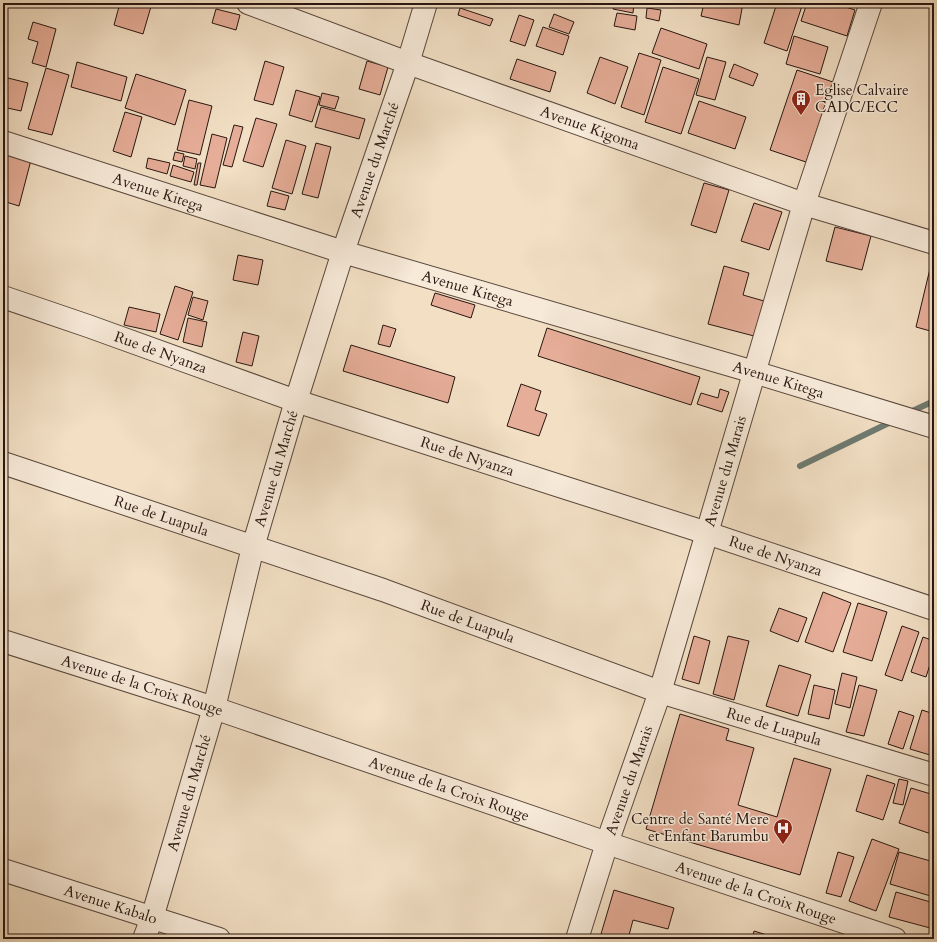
<svg xmlns="http://www.w3.org/2000/svg" width="937" height="942" font-family="Cardo,serif">
<style>
.lines{fill:none;stroke-linecap:round;stroke-linejoin:round}
.stream{stroke:#6e7a70;stroke-width:6}
.building{fill:#e6ad98;stroke:#281610}
.minor-casing{stroke:#5a483d;stroke-width:24}
.minor{stroke:#f7ead9;stroke-width:22}
.labels{text-anchor:middle;dominant-baseline:central;stroke-width:3;stroke-linejoin:round;paint-order:stroke}
.poi-label{font-size:15px;fill:#281610;stroke:#f7ead9;text-anchor:start}
.street-label{font-size:15px;fill:#281610;stroke:#f7ead9}
</style>
<rect width="100%" height="100%" fill="#f2dfc4"/>
<filter id="stains"><feTurbulence type="fractalNoise" baseFrequency=".005" numOctaves="4"/><feColorMatrix values="0 0 0 0 .2 0 0 0 0 .09 0 0 0 0 .02 0 0 0 .5 -.17"/></filter>
<radialGradient id="worn" r=".72"><stop offset=".6" stop-color="#630" stop-opacity="0"/><stop offset="1" stop-color="#630" stop-opacity=".3"/></radialGradient>
<g class="lines">
<path class="stream" d="M908 413 934 401
M800 466 893 421"/>
</g>
<path class="building" d="M120 3H152L143 34 114 25Z
M614 3H634L633 13 613 9Z
M704 3H743L739 25 701 16Z
M777 3H803L787 51 764 43Z
M807 3H834L855 10 847 36 801 21Z
M460 8 493 19 490 26 458 15Z
M647 8 661 10 659 21 646 18Z
M216 9 240 15 236 30 212 23Z
M617 13 637 16 635 30 614 26Z
M554 14 574 22 569 34 549 27Z
M519 15 534 20 525 46 510 41Z
M33 22 56 29 46 67 32 63 38 42 28 39Z
M543 27 569 36 563 55 536 46Z
M661 28 707 44 699 69 652 53Z
M794 36 828 47 820 74 786 64Z
M639 53 661 60 644 115 621 107Z
M600 57 628 67 615 104 587 93Z
M707 57 726 62 715 100 696 95Z
M517 59 556 72 550 92 510 79Z
M265 61 284 67 273 105 254 100Z
M367 61 388 67 380 95 359 89Z
M77 62 127 77 121 101 71 87Z
M734 64 758 74 753 86 729 77Z
M663 67 699 79 681 134 645 122Z
M46 68 69 75 52 135 28 129Z
M797 70 833 82 806 162 770 150Z
M136 74 186 90 175 125 125 108Z
M8 78 28 83 21 111 3 107V96Z
M296 90 320 97 312 122 289 115Z
M322 93 339 97 335 109 319 105Z
M189 100 212 106 200 155 177 150Z
M699 101 746 117 735 149 688 133Z
M321 107 365 119 359 139 315 127Z
M125 112 142 117 131 157 113 151Z
M256 118 277 124 263 167 243 161Z
M234 125 243 127 232 167 223 165Z
M212 134 227 138 215 188 200 185Z
M286 140 306 146 292 194 272 188Z
M316 143 331 147 318 198 302 194Z
M3 152 31 160 19 206 3 201Z
M175 152 184 154 182 162 173 160Z
M185 156 197 159 195 169 183 166Z
M148 158 170 163 167 174 146 168Z
M198 163H201L197 185H194Z
M173 165 194 172 191 182 170 176Z
M704 183 729 190 716 233 691 225Z
M271 191 289 196 285 210 267 206Z
M754 203 782 212 769 250 741 241Z
M835 227 871 236 862 270 826 261Z
M934 252V332L916 327Z
M238 255 263 260 258 285 233 280Z
M724 266 749 273 743 295 764 301 754 336 708 324Z
M175 286 193 292 178 340 160 334Z
M435 293 475 305 471 318 431 305Z
M193 297 208 301 203 320 188 315Z
M129 307 160 314 156 332 124 325Z
M188 318 207 322 202 347 183 342Z
M383 325 396 329 390 347 378 344Z
M547 328 700 377 691 405 538 356Z
M243 332 259 336 252 366 236 362Z
M351 345 455 377 448 403 343 371Z
M521 384 541 391 535 410 547 414 539 436 507 426Z
M720 389 729 392 722 412 697 404 701 393 718 398Z
M823 592 851 603 833 652 805 642Z
M858 603 887 612 872 661 843 652Z
M779 608 807 618 798 642 770 631Z
M902 626 919 632 902 681 885 675Z
M694 636 710 641 699 684 682 679Z
M728 636 749 641 734 700 713 694Z
M923 637 934 641V652L926 677 911 672Z
M779 665 811 675 798 716 766 706Z
M842 673 857 677 850 708 835 704Z
M814 685 835 690 829 719 808 714Z
M859 685 877 690 864 736 846 732Z
M922 710 934 714V743L930 755 910 749Z
M899 711 914 716 903 749 888 744Z
M680 714 729 729 726 740 754 748 738 805 777 817 794 758 831 769 800 875 646 829Z
M867 775 895 784 883 820 856 811Z
M899 779 908 781 903 805 893 803Z
M911 788 934 795V835L899 823Z
M872 839 899 849 876 911 849 901Z
M838 852 854 857 841 897 826 893Z
M899 852 934 862V897L890 884Z
M614 890 674 908 668 929 633 920 628 939H620L601 934Z
M896 892 934 903V929L889 917Z
M754 931 780 939H752Z"/>
<g class="lines">
<defs>
<g id="minor">
<path id="s1" d="M248 3 408 63 804 204 934 243"/>
<path id="s2" d="M3 142 343 252 754 372 934 427"/>
<path id="s3" d="M3 297 88 326 296 401 569 489 707 533 934 609"/>
<path id="s4" d="M3 463 383 590 660 692 934 775"/>
<path id="s5" d="M3 641 214 708 607 843 895 939"/>
<path id="s6" d="M3 870 219 939"/>
<path id="s7" d="M144 939 152 918 214 708 253 547 296 401 343 252 408 63 426 3"/>
<path id="s8" d="M577 939 607 843 660 692 804 204 871 3"/>
</g>
</defs>
<use href="#minor" class="minor-casing"/>
<use href="#minor" class="minor"/>
</g>
<defs>
<symbol id="building-pin" viewBox="-11 -11 22 30"><path d="M0 17L-7.5 6A9.5 9.5 0 1 1 7.5 6Z" fill="#8f2418" stroke="#f7ead9"/><path d="M-4-6H4V6H1V3H-1V6H-4ZM-2.5-4.3h1.7v1.8h-1.7ZM.8-4.3h1.7v1.8H.8ZM-2.5-1h1.7V.8h-1.7ZM.8-1h1.7V.8H.8Z" fill="#fff"/></symbol>
<symbol id="hospital-pin" viewBox="-11 -11 22 30"><path d="M0 17L-7.5 6A9.5 9.5 0 1 1 7.5 6Z" fill="#8f2418" stroke="#f7ead9"/><path d="M-5-5h3v3.5h4V-5h3V5h-3V1.5h-4V5h-3Z" fill="#fff"/></symbol>
</defs>
<g fill-rule="evenodd">
<use href="#building-pin" x="790" y="88" width="22" height="30"/>
<use href="#hospital-pin" x="772" y="817" width="22" height="30"/>
</g>
<g class="labels">
<g class="poi-label">
<text x="815" y="90">Eglise Calvaire<tspan x="815" dy="17">CADC/ECC</tspan></text>
<text x="769" y="819" text-anchor="end">Centre de Santé Mere<tspan x="769" dy="17">et Enfant Barumbu</tspan></text>
</g>
<g class="street-label">
<text stroke="none"><textPath href="#s1" startOffset="364">Avenue Kigoma</textPath></text>
<text stroke="none"><textPath href="#s7" startOffset="813">Avenue du Marché</textPath></text>
<text stroke="none"><textPath href="#s2" startOffset="163">Avenue Kitega</textPath></text>
<text stroke="none"><textPath href="#s2" startOffset="487">Avenue Kitega</textPath></text>
<text stroke="none"><textPath href="#s3" startOffset="167">Rue de Nyanza</textPath></text>
<text stroke="none"><textPath href="#s2" startOffset="811">Avenue Kitega</textPath></text>
<text stroke="none"><textPath href="#s3" startOffset="491">Rue de Nyanza</textPath></text>
<text stroke="none"><textPath href="#s7" startOffset="489">Avenue du Marché</textPath></text>
<text stroke="none"><textPath href="#s8" startOffset="491">Avenue du Marais</textPath></text>
<text stroke="none"><textPath href="#s4" startOffset="167">Rue de Luapula</textPath></text>
<text stroke="none"><textPath href="#s3" startOffset="815">Rue de Nyanza</textPath></text>
<text stroke="none"><textPath href="#s4" startOffset="491">Rue de Luapula</textPath></text>
<text stroke="none"><textPath href="#s5" startOffset="146">Avenue de la Croix Rouge</textPath></text>
<text stroke="none"><textPath href="#s4" startOffset="815">Rue de Luapula</textPath></text>
<text stroke="none"><textPath href="#s8" startOffset="167">Avenue du Marais</textPath></text>
<text stroke="none"><textPath href="#s5" startOffset="470">Avenue de la Croix Rouge</textPath></text>
<text stroke="none"><textPath href="#s7" startOffset="153">Avenue du Marché</textPath></text>
<text stroke="none"><textPath href="#s5" startOffset="794">Avenue de la Croix Rouge</textPath></text>
<text stroke="none"><textPath href="#s6" startOffset="113">Avenue Kabalo</textPath></text>
</g>
</g>
<rect width="937" height="942" fill="none" stroke="#f2dfc4" stroke-width="16"/>
<rect x="4" y="4" width="929" height="934" fill="none" stroke="#281610" stroke-width="2"/>
<rect x="8" y="8" width="921" height="926" fill="none" stroke="#281610"/>
<rect width="100%" height="100%" filter="url(#stains)"/>
<rect width="100%" height="100%" fill="url(#worn)"/>
</svg>
